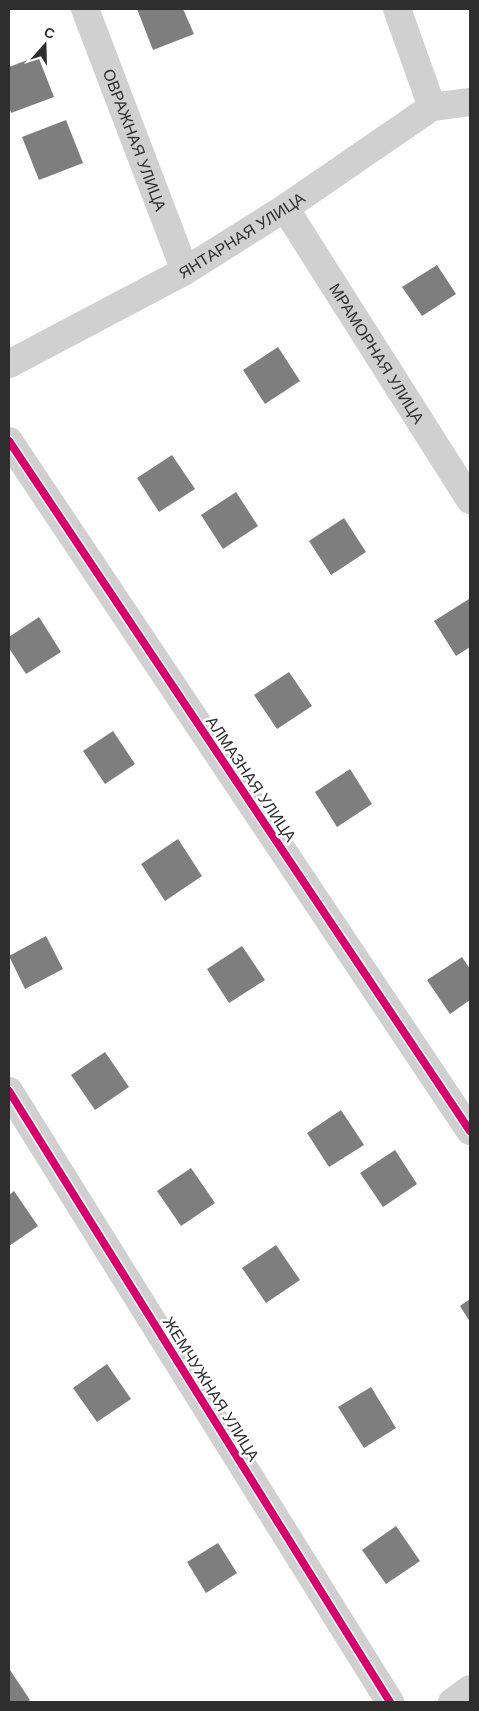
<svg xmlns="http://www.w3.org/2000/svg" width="479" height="1711" font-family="Arial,sans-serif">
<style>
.building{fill:#7e7e7e}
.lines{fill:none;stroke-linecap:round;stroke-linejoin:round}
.minor{stroke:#d0d0d0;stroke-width:28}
.cycleway-casing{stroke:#fff;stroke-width:11}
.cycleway{stroke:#d6006c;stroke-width:8}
.labels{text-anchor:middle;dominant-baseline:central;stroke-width:5;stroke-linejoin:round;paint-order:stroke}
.street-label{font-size:16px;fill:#2e2e2e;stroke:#fff}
</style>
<rect width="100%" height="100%" fill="#fff"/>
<path class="building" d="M137 9H183L194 34 153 50Z
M38 56 54 97 11 113 9 107V67Z
M66 120 83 163 39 180 22 137Z
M437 265 456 294 422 316 402 287Z
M278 347 300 381 265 404 243 370Z
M172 455 195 489 159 512 137 478Z
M236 492 258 526 223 549 201 515Z
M344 518 366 552 331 575 309 541Z
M469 599 470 647 456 656 434 621Z
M39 617 61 652 26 674 9 648V637Z
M289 672 312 706 277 729 254 695Z
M113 731 135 764 105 784 83 751Z
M350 769 372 804 337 827 315 792Z
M178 839 202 876 165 901 141 864Z
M46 936 63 969 25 989 9 956Z
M242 946 265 980 229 1003 207 969Z
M462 957 470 969V1000L450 1014 427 980Z
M105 1052 129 1087 95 1110 71 1075Z
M341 1110 364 1145 329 1167 307 1133Z
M395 1150 417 1184 383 1207 360 1173Z
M191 1168 215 1203 181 1226 157 1191Z
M14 1191 38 1226 9 1246V1195Z
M276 1245 300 1280 266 1303 242 1268Z
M470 1299V1322L460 1306Z
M107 1364 131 1399 97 1422 73 1388Z
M371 1387 396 1428 364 1448 338 1407Z
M396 1526 420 1561 386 1584 362 1550Z
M218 1543 237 1573 206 1593 187 1562Z
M10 1670 30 1700 27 1702H9Z"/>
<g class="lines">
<g class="minor">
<path id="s1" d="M85 9 185 271"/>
<path d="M397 9 432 107"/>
<path id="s2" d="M285 208 470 500"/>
<path id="s3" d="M9 364 185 271 285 208 432 107 470 102"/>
<path d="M9 441 470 1131"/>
<path d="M9 1091 390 1702"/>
<path d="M452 1702 470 1689"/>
</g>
<defs>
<path id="cycleway" d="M9 441 470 1131
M9 1091 390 1702"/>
</defs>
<use href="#cycleway" class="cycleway-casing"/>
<use href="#cycleway" class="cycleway"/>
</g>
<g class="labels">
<g class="street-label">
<text stroke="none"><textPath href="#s1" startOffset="140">ОВРАЖНАЯ УЛИЦА</textPath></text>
<text stroke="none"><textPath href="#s3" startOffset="266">ЯНТАРНАЯ УЛИЦА</textPath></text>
<text stroke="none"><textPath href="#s2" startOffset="172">МРАМОРНАЯ УЛИЦА</textPath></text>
<text transform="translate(251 779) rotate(56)">АЛМАЗНАЯ УЛИЦА</text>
<text transform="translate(211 1389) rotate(58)">ЖЕМЧУЖНАЯ УЛИЦА</text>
</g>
</g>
<rect width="479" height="1711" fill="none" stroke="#2e2e2e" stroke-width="20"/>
<g transform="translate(45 45) rotate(20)" stroke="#ffffff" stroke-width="4" paint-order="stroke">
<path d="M0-4L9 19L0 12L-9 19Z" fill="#2e2e2e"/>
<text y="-8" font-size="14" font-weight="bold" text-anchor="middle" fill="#2e2e2e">С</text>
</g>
</svg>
